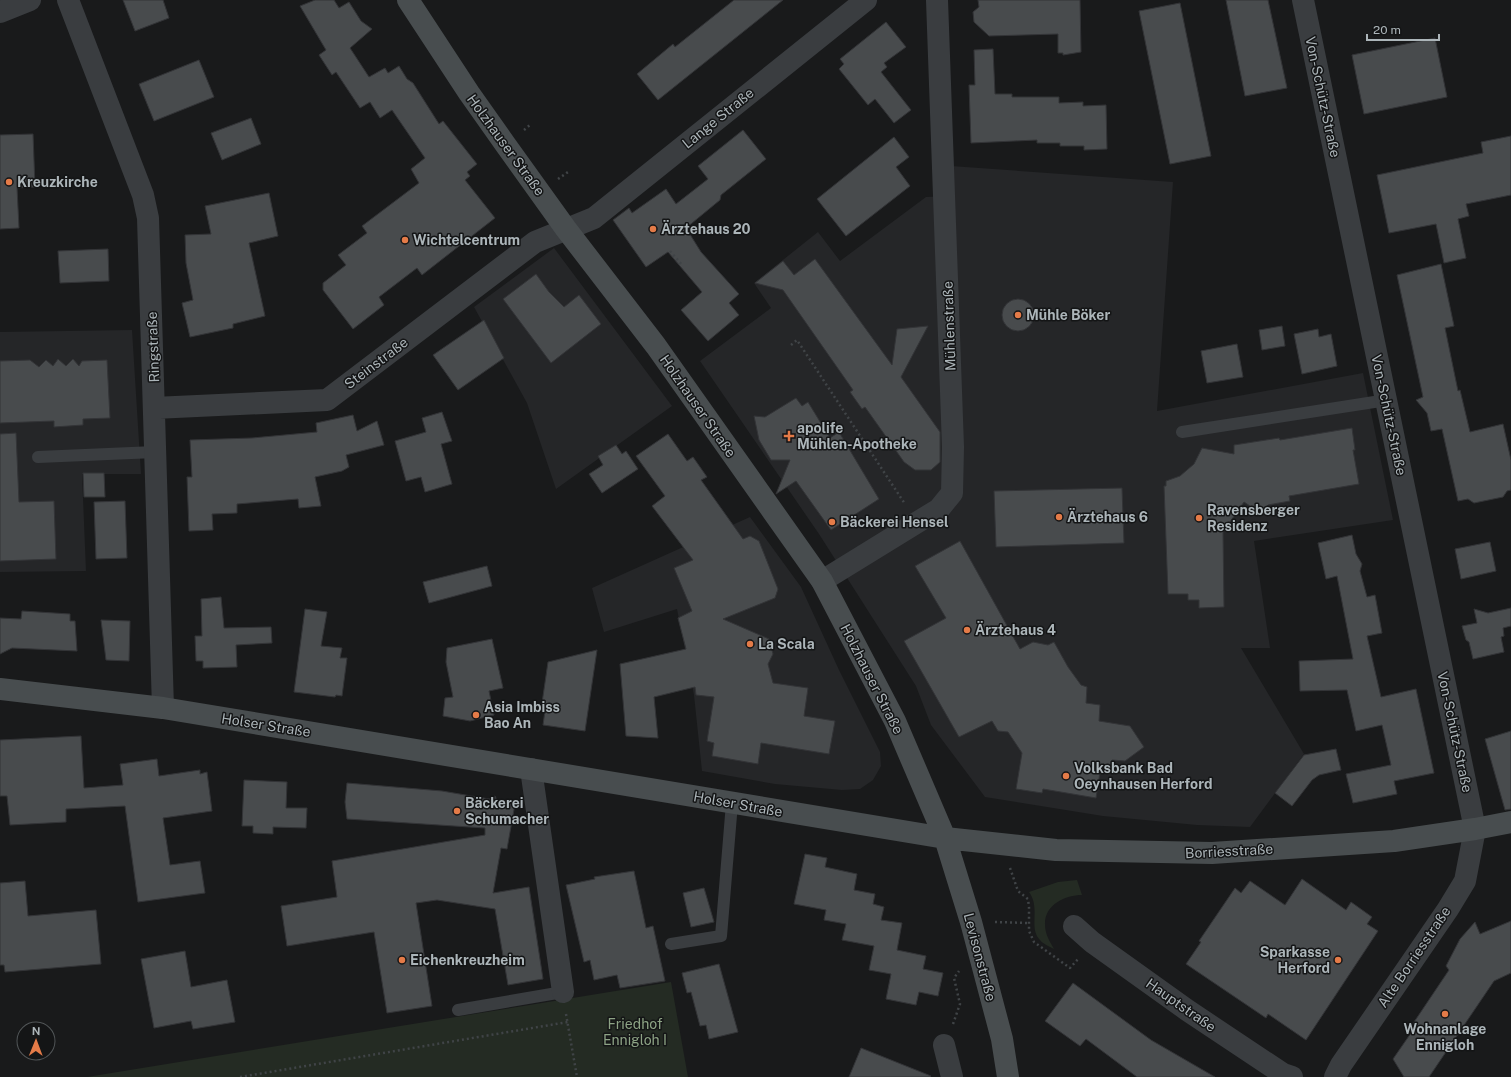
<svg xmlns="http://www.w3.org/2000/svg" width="1511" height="1077" font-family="'Public Sans',sans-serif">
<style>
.built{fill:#252628}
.green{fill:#242b23}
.building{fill:#484b4d;stroke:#333437}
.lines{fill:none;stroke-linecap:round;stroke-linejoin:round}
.path{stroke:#404447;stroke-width:2.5;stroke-dasharray:2 3;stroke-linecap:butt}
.lane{stroke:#3a3d40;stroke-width:12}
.street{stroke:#3a3d40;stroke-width:22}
.secondary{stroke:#484d4f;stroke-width:22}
.poi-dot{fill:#e47b48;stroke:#141516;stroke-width:1.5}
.labels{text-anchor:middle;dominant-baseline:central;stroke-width:3;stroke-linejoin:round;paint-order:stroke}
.street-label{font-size:14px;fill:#acb5b9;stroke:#141516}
.poi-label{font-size:14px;font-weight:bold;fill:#acb5b9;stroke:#141516;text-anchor:start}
.park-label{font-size:14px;fill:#8da385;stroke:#141516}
</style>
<rect width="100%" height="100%" fill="#191a1b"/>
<path class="built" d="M951 166 1173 182 1157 411 1363 373 1393 520 1254 541 1270 648H1241L1304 754 1250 827 1197 825 1103 816 985 797 931 725 916 686 819 534 700 361 771 308 754 283 818 232 840 261 926 197 952 196Z
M554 248 672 406 556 489 527 403 474 307Z
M132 330 141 474H82L86 571 0 572V332Z
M750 517 801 587 839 670 880 752 881 766 873 780 860 789 842 790 775 784 702 771 694 695 677 609 604 632 592 588Z"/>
<path class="green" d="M1077 880 1082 895C1065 895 1044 905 1045 925 1045 934 1050 942 1054 949 1049 946 1043 944 1040 940 1028 928 1041 908 1029 892L1058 882Z
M671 982 688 1077H87Z"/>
<path class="building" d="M123 0H163L169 18 135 31Z
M315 0H334L339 8 349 2 361 21 372 29 350 48 369 77 385 68 388 73 399 66 407 79 413 83 439 124 443 121 477 164 467 172 470 176 465 180 495 218 422 275 417 268 379 297 384 305 353 329 323 290V283L346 265 338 255 367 233 362 226 419 183 411 169 425 158 392 110 380 118 370 102 360 108 336 72 332 75 319 55 326 50 300 6Z
M734 0H783L658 100 637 74 673 44 675 47Z
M978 0H1080L1081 52 1063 55V53H1058V34L989 36 974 22 973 12 979 7Z
M1226 0H1268L1287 88 1245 96Z
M1180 3 1211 156 1170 164 1139 11Z
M886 22 906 47 884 63 887 67 881 72 911 110 894 123 875 99 868 105 839 69 844 64 840 59Z
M1435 38 1447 97 1364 114 1352 55Z
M993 49 995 94H1012V97H1059V103L1083 102V106L1106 105 1107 149 1084 150V146H1060V143H1037V140L971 143 969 85H975L974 50Z
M199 60 214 97 154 121 139 84Z
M251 118 261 144 222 160 211 133Z
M743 130 766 159 721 195 720 200 686 228 701 252 739 294 729 303 739 315 708 341 681 310 702 292 668 252 646 267 613 220 629 208 632 213 666 189 676 204 708 179 698 166Z
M33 134 35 187 17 188 19 228 0 229V135Z
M1511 136V195L1466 204 1469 216 1458 219 1466 258 1444 263 1436 224 1389 233 1377 175 1483 153 1481 142Z
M894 137 909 157 896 167 910 186 846 236 817 199Z
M269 193 278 236 249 243 265 316 233 324V328L190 337 182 303 193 300 186 263 185 235 211 234 205 206Z
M108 249 109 281 60 283 58 251Z
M815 259 892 365 897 329 928 326 901 377 940 432V462L931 470H915L904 462 865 407 862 409 850 392 853 390 783 290 755 283 783 261 794 275Z
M1441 264 1454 326 1445 328 1458 391 1460 390 1470 432 1503 424 1511 460V490L1507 491 1503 497 1474 503 1468 499 1458 501 1442 429 1431 431 1427 413 1416 400 1423 397 1397 275Z
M536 274 549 292 564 307 579 295 601 324 551 363 503 299Z
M1002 315a16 16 0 1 1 32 0a16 16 0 1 1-32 0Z
M484 320 504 358 458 390 433 355Z
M1282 326 1285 346 1262 350 1259 330Z
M1318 329 1319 337 1331 334 1337 366 1302 374 1294 334Z
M1237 344 1243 377 1207 383 1201 351Z
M58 359 66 366 73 359 79 366 82 361 107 360 110 418 83 419V425L54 427V421L0 423V361L30 360 39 367 46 360 53 366Z
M796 398 802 406 808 402 830 438 839 432 879 499 831 530 796 481 776 494 790 460H771L759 440 754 416 765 417Z
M442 412 452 441 441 444 452 484 425 492 421 477 406 481 395 441 426 432 422 418Z
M353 415 357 431 377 421 384 445 346 455 349 467 342 471 315 477 321 506 299 508 298 499 237 504V513L212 514 213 530 189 531 187 477H192L190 440 252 438 317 432 316 423Z
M1352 428 1355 450H1353L1359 484 1289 496 1290 501 1268 505 1262 514 1244 502 1223 532 1224 607 1199 608V600H1188V594H1168L1164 486H1166V481L1180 476 1194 464 1202 448 1234 454V445L1279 438 1280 440Z
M16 433 19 502 54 501 56 559 0 561V434Z
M668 434 687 461 693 457 707 477 701 480 743 539 750 536 759 541 778 589 775 598 723 619 769 639 773 654 768 664 773 683 808 688 804 716 835 721 829 754 761 743 758 764 712 756 714 743 707 741 714 697 696 695 695 687 654 697 658 738 626 736 620 664 686 649 678 618 692 611 674 568 693 560 652 506 665 496 636 456Z
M616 445 622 454 626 451 638 469 602 493 589 474 603 465 598 456Z
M83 473H104L105 497H84Z
M1122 488 1124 543 996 547 994 491Z
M125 501 127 558 96 559 94 502Z
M1352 535 1356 554 1362 564 1360 571 1367 597 1375 595 1382 633 1367 636 1381 697 1416 689 1434 773 1394 781 1397 794 1353 803 1346 774 1391 765 1382 725 1356 731 1347 690 1300 691 1299 661 1353 659 1337 576 1326 579 1318 543Z
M960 541 1020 649 1033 642 1048 645 1054 642 1068 667 1081 685 1087 687 1086 703 1100 705 1099 721 1130 726 1144 747 1125 761 1112 760 1109 773 1100 772 1096 798 1043 789 1042 793 1016 789 1022 753 1008 732 998 731 992 721 959 737 904 641 946 618 915 566Z
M1490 542 1496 571 1461 579 1455 549Z
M487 566 492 586 429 603 423 582Z
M221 597 224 628 271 627 272 643 236 645 237 667 203 668V661H196L195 636H202L201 599Z
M1511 608V626L1503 628 1504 636 1501 637 1504 652 1473 659 1469 642 1466 640 1462 626 1477 623 1474 609 1488 613Z
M305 609 327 612 321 646 342 648 340 658H347L342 696 336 695 335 697 294 692Z
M22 611 70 614V621H75L77 651 12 648 0 654V618L21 619Z
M101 620 130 621 129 661 106 660Z
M492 639 503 688 489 691 494 715 470 721 443 716 445 698 453 697 446 662 447 648Z
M597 650 585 731 543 725 545 711 541 710 548 662Z
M1511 731V809L1505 810 1485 739Z
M81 736 84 788 123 785 120 764 157 759 159 776 200 770V774L207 772 212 811 163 818 170 865 200 861 205 893 138 902 125 806 66 809V822L10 825 7 796H0V740Z
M1336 749 1341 770 1319 775 1312 780 1292 806 1275 793 1304 755Z
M244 780 287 782 286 808H307L306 828 273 827V834L253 833V826H242Z
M347 783 442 791 489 799 495 796 498 802 515 804 507 849 501 848 493 893 529 887 543 979 508 985 495 909 437 900 416 903 432 1006 387 1013 374 932 287 946 281 906 337 897 332 861 485 835V828L347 819 345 802Z
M805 854 827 858 825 867 857 874 854 890 875 894 873 904 884 907 881 920 902 923 897 950 926 956 923 969 943 973 938 996 919 992 916 1005 886 999 891 974 869 970 874 946 842 940 846 924 824 920 826 910 794 904Z
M634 871 646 928 653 926 665 981 620 988 617 975 594 980 590 960 584 962 566 885 595 879 594 877Z
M1302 879 1346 910 1351 902 1372 917 1367 924 1378 931 1306 1040 1268 1014 1266 1018 1186 964 1201 942 1199 941 1235 888 1241 893 1250 881 1285 905Z
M25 881 28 916 96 910 101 964 5 972 4 965H0V883Z
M704 888 714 922 691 927 683 893Z
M1511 921V973L1494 981 1429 1077H1404L1393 1059 1411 1033 1408 1031 1449 970 1446 966 1460 939 1475 922 1480 934Z
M185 951 191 987 227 980 235 1022 193 1029 191 1021 154 1028 141 959Z
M719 964 738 1032 709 1039 706 1025 700 1026 691 992 687 993 682 973Z
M1073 983 1151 1040 1215 1077H1137L1086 1039 1080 1046 1045 1021Z
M861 1048 931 1076 930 1077H849Z"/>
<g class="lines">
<path class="path" d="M524 130 530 125
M558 179 568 172
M670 251 682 265
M791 345 797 340 905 504
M1010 868 1018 891 1028 899 1029 907V931L1034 942 1070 968 1078 959
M995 922 1029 923
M566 1014 577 1077
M953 1024 960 1004 954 978 959 971
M240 1077 568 1022"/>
<path class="lane" d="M1182 432 1387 400
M38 457 155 452
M671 944 721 936 732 803
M458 1010 563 992"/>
<path class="street" d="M68 0 143 195 148 218 163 708
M1303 0 1475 829 1465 881 1448 909 1341 1065 1335 1077
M0 12 30 0
M154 408 327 400 535 242 594 218 866 0
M822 581 939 509 952 493 953 447 937 0
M531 769 563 992
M1074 926 1092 942 1187 1010 1283 1074 1292 1077
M944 1045 952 1077"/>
<path class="secondary" d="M408 0 469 93 505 144 566 229 656 346 822 581 895 721 945 838 971 922 1002 1039 1008 1077
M0 689 163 708 945 838 1056 850 1212 853 1394 841 1475 829 1511 822"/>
</g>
<g class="poi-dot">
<circle cx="9" cy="182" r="4"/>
<circle cx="653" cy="229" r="4"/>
<circle cx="405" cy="240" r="4"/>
<circle cx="1018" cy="315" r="4"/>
<path d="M787 430h4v4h4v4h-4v4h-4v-4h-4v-4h4z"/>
<circle cx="1059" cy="517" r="4"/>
<circle cx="1199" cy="518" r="4"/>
<circle cx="832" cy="522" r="4"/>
<circle cx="967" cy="630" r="4"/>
<circle cx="750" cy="644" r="4"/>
<circle cx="476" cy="715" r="4"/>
<circle cx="1066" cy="776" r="4"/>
<circle cx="457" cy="811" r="4"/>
<circle cx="402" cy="960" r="4"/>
<circle cx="1338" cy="960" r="4"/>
<circle cx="1445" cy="1014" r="4"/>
</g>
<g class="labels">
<g class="street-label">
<text transform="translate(1323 97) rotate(78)">Von-Schütz-Straße</text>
<text transform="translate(718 118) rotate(-39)">Lange Straße</text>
<text transform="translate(506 145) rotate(54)">Holzhauser Straße</text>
<text transform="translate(949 326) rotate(-92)">Mühlenstraße</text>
<text transform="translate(153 347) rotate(-92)">Ringstraße</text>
<text transform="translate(376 363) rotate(-37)">Steinstraße</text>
<text transform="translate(698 406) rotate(55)">Holzhauser Straße</text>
<text transform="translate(1389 415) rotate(78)">Von-Schütz-Straße</text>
<text transform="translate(872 679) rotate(63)">Holzhauser Straße</text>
<text transform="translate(266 725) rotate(9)">Holser Straße</text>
<text transform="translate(1455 732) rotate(78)">Von-Schütz-Straße</text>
<text transform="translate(738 804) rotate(10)">Holser Straße</text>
<text transform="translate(1229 851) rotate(-3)">Borriesstraße</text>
<text transform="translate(980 957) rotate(75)">Levisonstraße</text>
<text transform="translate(1414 957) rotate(-56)">Alte Borriesstraße</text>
<text transform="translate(1181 1005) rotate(35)">Hauptstraße</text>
</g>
<g class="poi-label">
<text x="17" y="182">Kreuzkirche</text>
<text x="661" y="229">Ärztehaus 20</text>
<text x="413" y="240">Wichtelcentrum</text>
<text x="1026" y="315">Mühle Böker</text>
<text x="797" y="428">apolife<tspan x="797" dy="16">Mühlen-Apotheke</tspan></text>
<text x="1207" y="510">Ravensberger<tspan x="1207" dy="16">Residenz</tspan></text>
<text x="1067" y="517">Ärztehaus 6</text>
<text x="840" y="522">Bäckerei Hensel</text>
<text x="975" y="630">Ärztehaus 4</text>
<text x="758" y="644">La Scala</text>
<text x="484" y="707">Asia Imbiss<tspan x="484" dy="16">Bao An</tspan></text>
<text x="1074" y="768">Volksbank Bad<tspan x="1074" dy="16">Oeynhausen Herford</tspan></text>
<text x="465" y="803">Bäckerei<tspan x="465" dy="16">Schumacher</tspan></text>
<text x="1330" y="952" text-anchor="end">Sparkasse<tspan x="1330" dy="16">Herford</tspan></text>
<text x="410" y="960">Eichenkreuzheim</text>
<text x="1445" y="1029" text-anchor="middle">Wohnanlage<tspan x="1445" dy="16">Ennigloh</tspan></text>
</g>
<g class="park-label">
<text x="635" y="1024">Friedhof<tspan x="635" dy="16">Ennigloh I</tspan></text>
</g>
</g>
<g transform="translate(36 1041) rotate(1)"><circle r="19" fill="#141516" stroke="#515557"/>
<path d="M0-3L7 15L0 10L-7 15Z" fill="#e47b48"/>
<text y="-6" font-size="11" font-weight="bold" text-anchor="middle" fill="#acb5b9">N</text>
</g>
<path d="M1367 34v6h72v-6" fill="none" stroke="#acb5b9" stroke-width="2"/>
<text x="1373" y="34" font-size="12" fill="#acb5b9" stroke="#141516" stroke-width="3" paint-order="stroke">20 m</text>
</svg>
